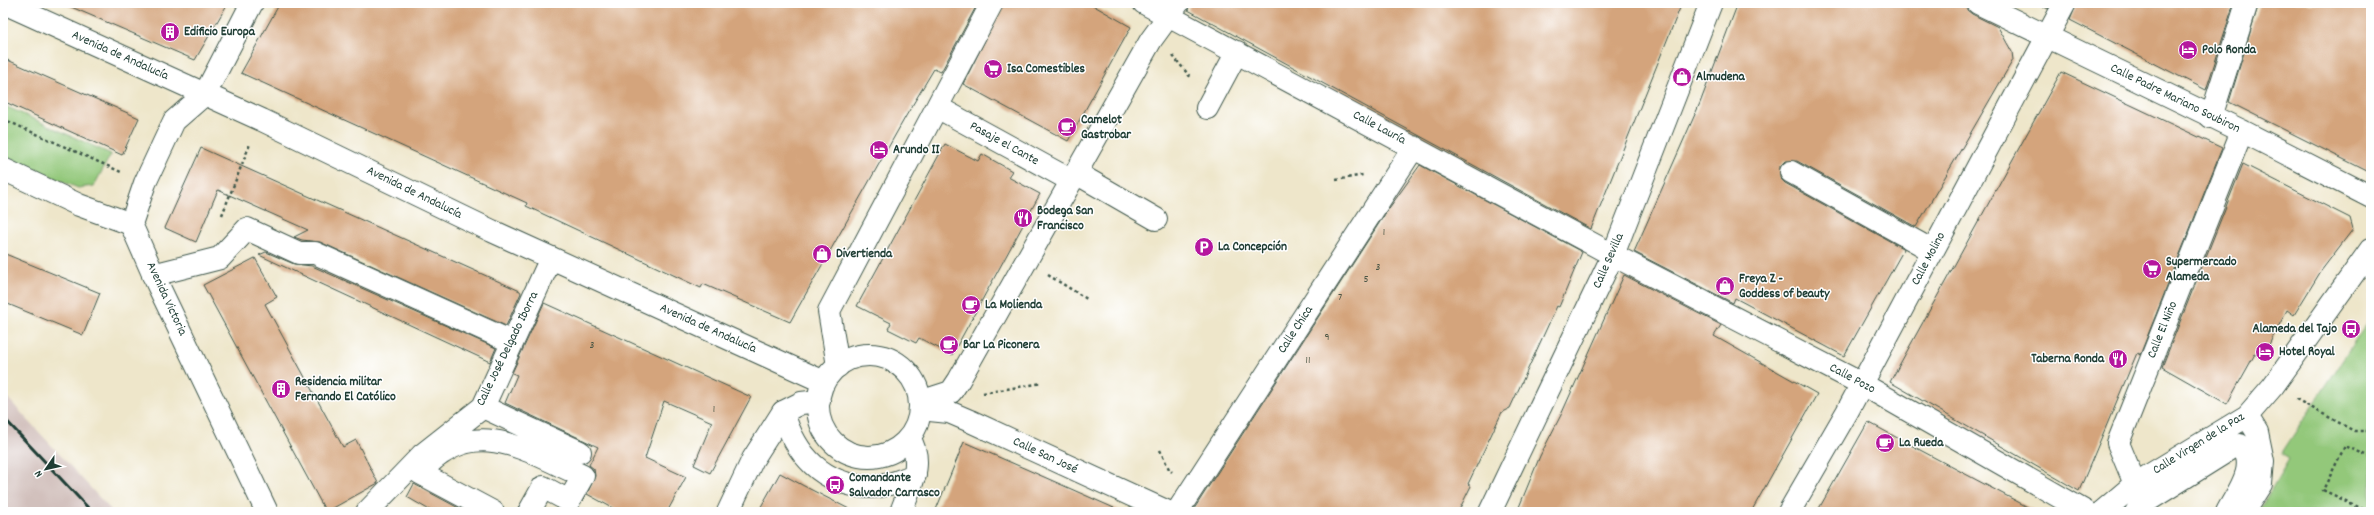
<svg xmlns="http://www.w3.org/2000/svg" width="2374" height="515" font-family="Dekko,sans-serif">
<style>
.industrial{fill:#d1c0bc}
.green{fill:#93c87a;stroke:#598257}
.building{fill:#d4a47b}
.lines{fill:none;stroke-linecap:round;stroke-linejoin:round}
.minor-casing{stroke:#3e564a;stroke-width:24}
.major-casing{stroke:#3e564a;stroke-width:24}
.path{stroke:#3e564a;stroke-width:2.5;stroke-dasharray:3 3;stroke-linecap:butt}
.minor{stroke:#fff;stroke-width:22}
.major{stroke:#fff;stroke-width:22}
.rail{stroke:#1f3d34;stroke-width:3}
.labels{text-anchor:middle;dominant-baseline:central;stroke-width:3;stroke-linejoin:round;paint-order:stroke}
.number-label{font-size:11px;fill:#4c5746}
.poi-label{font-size:13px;font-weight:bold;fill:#1f3d34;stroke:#fff;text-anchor:start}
.street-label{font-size:13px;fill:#1f3d34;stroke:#fff}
</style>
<rect width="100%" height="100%" fill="#fff"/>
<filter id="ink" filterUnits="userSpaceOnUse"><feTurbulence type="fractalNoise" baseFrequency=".025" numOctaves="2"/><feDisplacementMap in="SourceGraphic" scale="8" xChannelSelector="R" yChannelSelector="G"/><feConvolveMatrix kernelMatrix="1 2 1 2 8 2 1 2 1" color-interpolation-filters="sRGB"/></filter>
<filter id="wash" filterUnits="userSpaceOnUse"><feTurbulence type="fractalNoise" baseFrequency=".012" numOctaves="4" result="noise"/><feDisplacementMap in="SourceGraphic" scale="16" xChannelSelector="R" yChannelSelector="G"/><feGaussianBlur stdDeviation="0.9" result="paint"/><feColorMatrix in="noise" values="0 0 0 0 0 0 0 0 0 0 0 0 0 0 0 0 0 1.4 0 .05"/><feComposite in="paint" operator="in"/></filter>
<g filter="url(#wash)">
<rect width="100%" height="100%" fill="#eee6ca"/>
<path class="industrial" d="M3 393 110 509 112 512H3Z"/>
<path class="green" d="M3 105 111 154 94 186 78 188 3 156Z
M2371 317V512H2258L2289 459 2281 454Z"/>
<g id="blocks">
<path class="building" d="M62 3H228L195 60Z
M280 3H978L941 72 934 69 906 116 790 322 703 284 701 288 526 206 527 203 241 73Z
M1004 3H1089L1131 27 1068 141 963 84Z
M1190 3H1682L1591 229 1188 10Z
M1738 3H1966L1967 10 1972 14 1998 27 2012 52 2013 60 1916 227 1797 161H1785L1780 166V178L1785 183 1904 249 1844 356 1735 298 1733 303 1634 252 1700 103Z
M2036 3H2051L2048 9Z
M2077 3H2234L2206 90 2070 20Z
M2259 3H2371V173L2229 102Z
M3 58 139 118 122 155 3 101Z
M2061 72 2222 148 2140 355 2137 353 2079 491 1890 382Z
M945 144 978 161 982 154 1012 171 1008 177 1040 194 952 355 919 338 916 343 888 329 891 323 857 306Z
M201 148 520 291 521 293 506 326 320 242 302 240 294 237 308 230 218 190 196 242 165 228Z
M2243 164 2350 218 2353 229 2321 271 2294 315 2287 310 2262 358 2255 354 2227 404 2162 367Z
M1420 165 1582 252 1559 307 1557 306 1510 408 1502 412 1468 484 1471 486 1458 512H1192L1387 211Z
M266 252 294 264 312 266 496 348 490 362 259 255Z
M3 253 100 293 83 335 3 302Z
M255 258 277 297 265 304 343 447 356 440 378 483 326 512 203 285Z
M1624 275 1721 325 1714 336 1817 394 1751 512H1517L1540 456 1561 415Z
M544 303 751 397 710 473 694 465 712 422 664 401 645 458 686 477 667 512H620L587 494 595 476 594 469 589 465 598 447 505 403 517 375 512 373Z
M1868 422 1905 442 2037 512H1817Z
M964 442 1026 469 1123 512H935Z
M780 473 804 486 855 512H758Z
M414 484 466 512H433L407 497Z"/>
</g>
</g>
<g filter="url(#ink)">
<use href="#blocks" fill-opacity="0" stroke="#3e564a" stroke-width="1"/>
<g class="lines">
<defs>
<path id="minor" d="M1144 3 1613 255 1862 384 2086 512
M1978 3 2242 131 2371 197
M205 94 252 3
M937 107 1072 181
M1207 108 1237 52
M2211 117 2247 3
M3 169 79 205 131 224
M1791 172 1933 251
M1076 173 1156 219
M153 275 220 258 247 229 299 253H315L512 342
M838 366 829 311 992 3
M920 402 951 392 959 380 1151 40 1178 3
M483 407 580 452
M920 409 949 412 970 421 1168 512
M783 412C795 454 822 484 868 487 884 488 901 480 915 475
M2135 484 2118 443 2242 131
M367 512 422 455 483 407 551 258
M493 512 420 473C473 412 524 450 583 476L569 501 543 487 529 512
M1177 512 1414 147
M1490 512 1613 255 1711 3
M1789 512 1847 412 2065 3
M2102 512 2135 484 2247 416 2273 386 2371 249
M2136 512 2144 503 2232 448 2240 445C2260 464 2237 493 2227 512
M2243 512 2261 484 2263 461 2257 432 2247 416"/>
<path id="major" d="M4 3 262 120 492 231 824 382
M205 94 174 121 145 183 131 224 157 283 267 512
M818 406a51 51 0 1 1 102 0a51 51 0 1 1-102 0Z
M728 512 753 459 783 412 801 403 819 401
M901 512C910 487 925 463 909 438"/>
</defs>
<use href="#minor" class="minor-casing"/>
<use href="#major" class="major-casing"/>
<path class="path" d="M1173 56 1192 79
M3 119 121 172
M1336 180 1363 175
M222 215 250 144
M1048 275 1087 299
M983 393 1042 383
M2296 399 2354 431H2371
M1160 450 1169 469 1172 472
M2369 512 2323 490 2345 446 2371 457"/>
<use href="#minor" class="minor"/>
<use href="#major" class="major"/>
<path class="rail" d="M3 417 92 512"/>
</g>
</g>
<defs>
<symbol id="building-disc" viewBox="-11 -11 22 22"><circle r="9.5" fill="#b5179e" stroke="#fff"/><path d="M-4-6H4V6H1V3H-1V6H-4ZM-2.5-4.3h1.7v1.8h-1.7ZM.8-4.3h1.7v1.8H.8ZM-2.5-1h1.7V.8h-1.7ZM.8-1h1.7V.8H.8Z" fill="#fff"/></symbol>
<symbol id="hotel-disc" viewBox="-11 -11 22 22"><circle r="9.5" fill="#b5179e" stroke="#fff"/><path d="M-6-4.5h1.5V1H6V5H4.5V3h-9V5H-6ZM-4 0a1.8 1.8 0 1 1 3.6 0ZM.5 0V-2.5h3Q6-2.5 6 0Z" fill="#fff"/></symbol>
<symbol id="supermarket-disc" viewBox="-11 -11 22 22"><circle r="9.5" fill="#b5179e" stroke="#fff"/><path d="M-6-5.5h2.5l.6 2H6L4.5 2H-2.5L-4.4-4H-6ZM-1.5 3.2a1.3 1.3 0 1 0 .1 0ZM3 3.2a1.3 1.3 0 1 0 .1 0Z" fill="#fff"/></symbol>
<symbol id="shop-disc" viewBox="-11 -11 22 22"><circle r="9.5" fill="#b5179e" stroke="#fff"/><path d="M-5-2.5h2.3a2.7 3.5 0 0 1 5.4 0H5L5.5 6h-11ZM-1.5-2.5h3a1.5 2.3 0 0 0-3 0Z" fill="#fff"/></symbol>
<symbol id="cafe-disc" viewBox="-11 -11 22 22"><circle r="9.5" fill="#b5179e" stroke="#fff"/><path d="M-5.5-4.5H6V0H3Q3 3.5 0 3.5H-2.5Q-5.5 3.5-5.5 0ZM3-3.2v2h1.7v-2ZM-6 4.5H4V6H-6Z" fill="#fff"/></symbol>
<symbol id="restaurant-disc" viewBox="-11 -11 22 22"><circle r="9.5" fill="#b5179e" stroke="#fff"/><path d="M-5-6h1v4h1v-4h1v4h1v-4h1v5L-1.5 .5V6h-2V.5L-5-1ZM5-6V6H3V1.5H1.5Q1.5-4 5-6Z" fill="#fff"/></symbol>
<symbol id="parking-disc" viewBox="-11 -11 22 22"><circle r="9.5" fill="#b5179e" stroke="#fff"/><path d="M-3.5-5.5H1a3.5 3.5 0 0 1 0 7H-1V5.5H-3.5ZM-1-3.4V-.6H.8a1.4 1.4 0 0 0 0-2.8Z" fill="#fff"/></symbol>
<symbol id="bus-disc" viewBox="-11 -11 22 22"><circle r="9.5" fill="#b5179e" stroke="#fff"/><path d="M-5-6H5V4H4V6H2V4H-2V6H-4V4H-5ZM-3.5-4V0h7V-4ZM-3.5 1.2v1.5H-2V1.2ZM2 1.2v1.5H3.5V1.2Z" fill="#fff"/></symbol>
</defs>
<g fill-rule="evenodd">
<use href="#building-disc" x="159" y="21" width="22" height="22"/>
<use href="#hotel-disc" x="2177" y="39" width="22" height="22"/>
<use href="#supermarket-disc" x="982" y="58" width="22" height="22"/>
<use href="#shop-disc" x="1671" y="66" width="22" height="22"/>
<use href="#cafe-disc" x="1056" y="116" width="22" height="22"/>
<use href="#hotel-disc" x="868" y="139" width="22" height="22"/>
<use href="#restaurant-disc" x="1012" y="207" width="22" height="22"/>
<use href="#parking-disc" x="1193" y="236" width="22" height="22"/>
<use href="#shop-disc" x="811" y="243" width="22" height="22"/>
<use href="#supermarket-disc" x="2141" y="258" width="22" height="22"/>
<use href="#shop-disc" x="1714" y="275" width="22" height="22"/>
<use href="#cafe-disc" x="960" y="294" width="22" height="22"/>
<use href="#bus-disc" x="2340" y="318" width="22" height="22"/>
<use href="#cafe-disc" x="938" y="334" width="22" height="22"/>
<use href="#hotel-disc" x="2254" y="341" width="22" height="22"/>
<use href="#restaurant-disc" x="2107" y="348" width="22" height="22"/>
<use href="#building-disc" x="270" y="378" width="22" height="22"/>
<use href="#cafe-disc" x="1874" y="432" width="22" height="22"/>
<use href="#bus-disc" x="824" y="474" width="22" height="22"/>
</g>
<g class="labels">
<g class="number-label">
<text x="1384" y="233">1</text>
<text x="1378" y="268">3</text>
<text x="1366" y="280">5</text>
<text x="1340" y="298">7</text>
<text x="1327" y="338">9</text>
<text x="592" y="346">3</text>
<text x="1308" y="361">11</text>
<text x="714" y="410">1</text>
</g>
<g class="poi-label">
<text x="184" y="32">Edificio Europa</text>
<text x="2202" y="50">Polo Ronda</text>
<text x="1007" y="69">Isa Comestibles</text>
<text x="1696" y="77">Almudena</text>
<text x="1081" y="120">Camelot<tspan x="1081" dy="15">Gastrobar</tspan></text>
<text x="893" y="150">Arundo II</text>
<text x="1037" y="211">Bodega San<tspan x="1037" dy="15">Francisco</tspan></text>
<text x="1218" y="247">La Concepción</text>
<text x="836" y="254">Divertienda</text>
<text x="2166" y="262">Supermercado<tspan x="2166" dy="15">Alameda</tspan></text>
<text x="1739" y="279">Freya Z -<tspan x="1739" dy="15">Goddess of beauty</tspan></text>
<text x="985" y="305">La Molienda</text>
<text x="2337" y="329" text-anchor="end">Alameda del Tajo</text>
<text x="963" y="345">Bar La Piconera</text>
<text x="2279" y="352">Hotel Royal</text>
<text x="2104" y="359" text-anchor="end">Taberna Ronda</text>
<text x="295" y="382">Residencia militar<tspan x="295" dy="15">Fernando El Católico</tspan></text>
<text x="1899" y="443">La Rueda</text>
<text x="849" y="478">Comandante<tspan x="849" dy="15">Salvador Carrasco</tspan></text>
</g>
<g class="street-label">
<text transform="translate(120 56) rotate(24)">Avenida de Andalucía</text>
<text transform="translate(2175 99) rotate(26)">Calle Padre Mariano Soubiron</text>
<text transform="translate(1379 128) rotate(28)">Calle Lauría</text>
<text transform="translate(1004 144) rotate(29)">Pasaje el Cante</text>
<text transform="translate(414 193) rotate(26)">Avenida de Andalucía</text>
<text transform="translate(1929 259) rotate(-62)">Calle Molino</text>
<text transform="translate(1609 261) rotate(-66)">Calle Sevilla</text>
<text transform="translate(166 299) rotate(65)">Avenida Victoria</text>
<text transform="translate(708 329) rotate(24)">Avenida de Andalucía</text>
<text transform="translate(1296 330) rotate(-57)">Calle Chica</text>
<text transform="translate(2163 330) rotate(-68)">Calle El Niño</text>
<text transform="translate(508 349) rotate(-64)">Calle José Delgado Iborra</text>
<text transform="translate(1852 379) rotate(28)">Calle Pozo</text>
<text transform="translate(2199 444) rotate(-32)">Calle Virgen de la Paz</text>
<text transform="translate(1045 456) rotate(25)">Calle San José</text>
</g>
</g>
<rect width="2374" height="515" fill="none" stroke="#fff" stroke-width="16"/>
<g transform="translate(46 469) rotate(236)" stroke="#ffffff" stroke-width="3" paint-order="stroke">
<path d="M0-3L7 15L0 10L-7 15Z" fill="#1f3d34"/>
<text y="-6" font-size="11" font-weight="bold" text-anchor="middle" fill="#1f3d34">N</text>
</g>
</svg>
